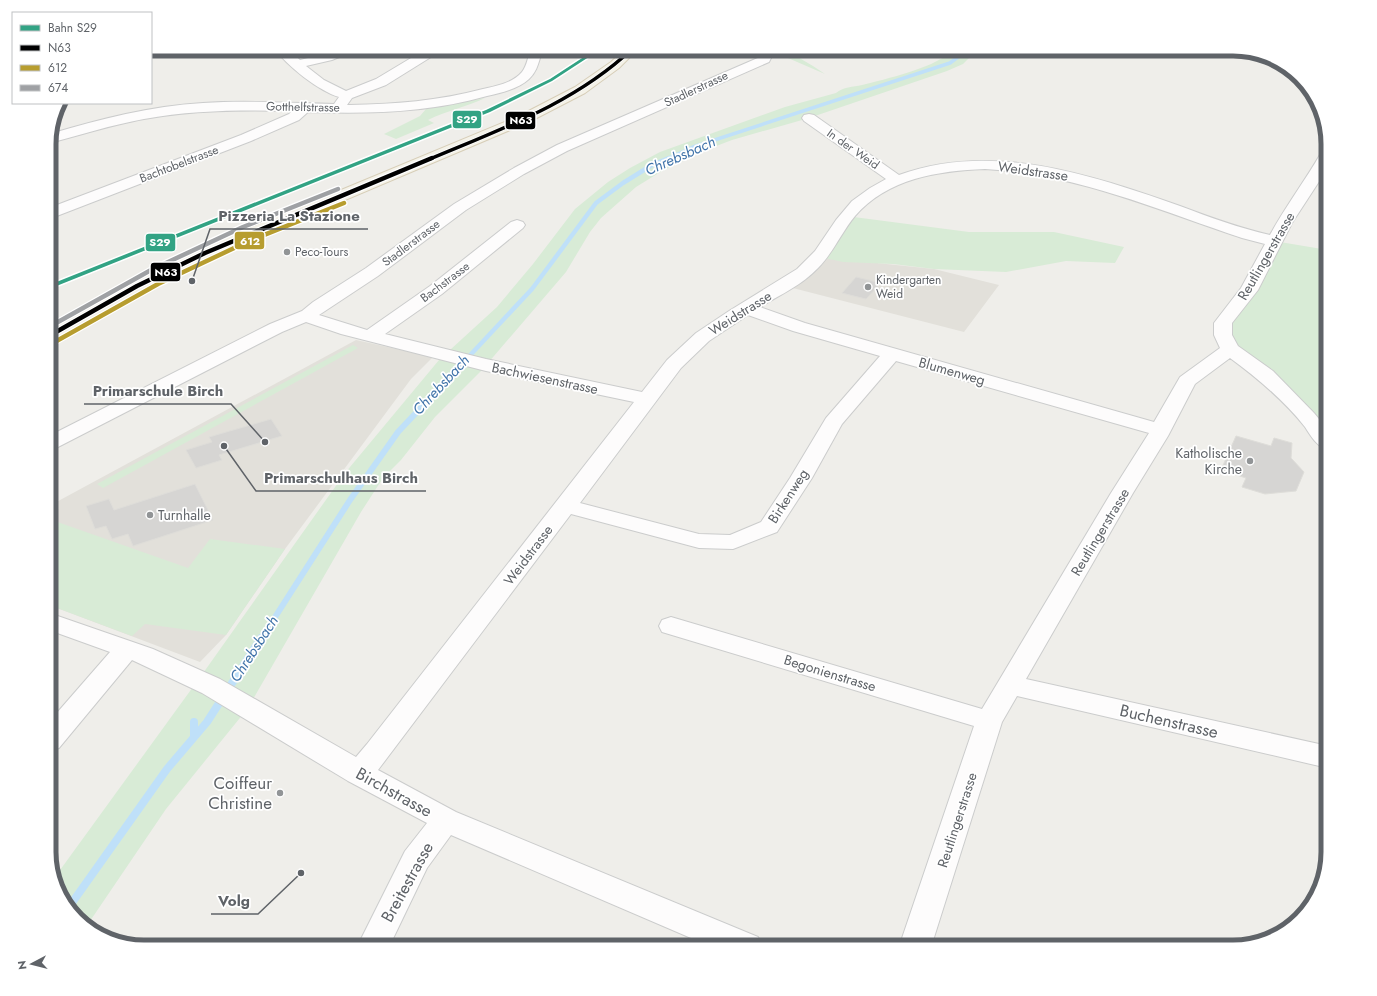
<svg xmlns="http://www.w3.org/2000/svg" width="1377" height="996" font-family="Jost,sans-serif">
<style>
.education{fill:#e2e0da}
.green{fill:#d8ebd6}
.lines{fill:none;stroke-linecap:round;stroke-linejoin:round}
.stream-far3{stroke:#bfe0f9;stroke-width:3.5}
.stream-far2{stroke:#bfe0f9;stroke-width:4.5}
.stream-far1{stroke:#bfe0f9;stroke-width:6}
.stream{stroke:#bfe0f9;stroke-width:8}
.building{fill:#d6d5d3;stroke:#deddd9}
.minor-casing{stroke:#cbcccc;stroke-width:2}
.major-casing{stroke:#d7ceb8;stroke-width:2}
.minor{fill:#fdfcfc;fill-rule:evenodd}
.major{fill:#f4f2e9;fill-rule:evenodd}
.bus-1-far1-casing{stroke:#fff;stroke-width:5}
.bus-1-casing{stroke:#fff;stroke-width:7}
.bus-2-casing{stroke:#fff;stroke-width:7}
.bus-3-casing{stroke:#fff;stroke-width:7}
.bus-1-far1{stroke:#000;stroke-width:3.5}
.bus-1{stroke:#000;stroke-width:4.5}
.bus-2{stroke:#b79d2f;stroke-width:4.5}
.bus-3{stroke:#9fa1a4;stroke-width:4.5}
.rail-1-casing{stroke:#fff;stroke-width:3}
.rail-1{fill:#32a384;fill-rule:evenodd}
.poi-dot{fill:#919496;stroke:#fff;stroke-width:1.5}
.labels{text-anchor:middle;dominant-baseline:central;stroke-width:3.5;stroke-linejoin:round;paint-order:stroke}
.far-street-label{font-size:12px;fill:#5f6368;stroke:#fff}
.far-poi-label{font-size:12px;fill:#5f6368;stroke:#fff;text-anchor:start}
.street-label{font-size:14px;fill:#5f6368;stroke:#fff}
.poi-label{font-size:14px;fill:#5f6368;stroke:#fff;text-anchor:end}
.water-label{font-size:15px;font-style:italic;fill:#4174aa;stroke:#fff}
.near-street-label{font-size:17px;fill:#5f6368;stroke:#fff}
.near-poi-label{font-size:17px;fill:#5f6368;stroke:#fff;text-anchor:end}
.rim{fill:none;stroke:#5f6368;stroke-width:5}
.leader{fill:none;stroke:#5f6368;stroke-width:1.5}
.callout-dot{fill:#5f6368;stroke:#fff;stroke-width:1.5}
.callout-label{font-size:15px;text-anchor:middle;font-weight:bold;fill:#5f6368;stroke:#fff;stroke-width:3.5;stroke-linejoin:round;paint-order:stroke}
.line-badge{stroke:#fff;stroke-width:1.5}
.badge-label{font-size:11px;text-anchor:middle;font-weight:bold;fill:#fff}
</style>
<rect width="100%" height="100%" fill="#efeeea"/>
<path class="education" d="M820 257 934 269 999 285 964 332 785 286Z
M356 340 433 357 411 379 285 549 226 635 200 662 49 605V506Z"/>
<path class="green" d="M767 49H784L813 66 825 74Z
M952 49H975V52L963 64 947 71 809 118 732 140 706 150 662 171 636 187 601 218 590 232 566 272 482 370 435 417 401 460 383 478 361 512 248 708 166 809 86 927 62 899 55 877 206 669 345 473 439 360 497 307 533 264 575 209 608 182 630 168 660 152 785 107 836 93C843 87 853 87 862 85 882 80 943 66 952 49Z
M485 98C466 107 446 111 428 120L434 123 396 139 384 134 420 116 426 109Z
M846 216 969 232H1054L1124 247 1115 263 1066 261 1006 272 934 269 893 264 843 262 820 257Z
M1274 241 1328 250V444L1223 335Z
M353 345 358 348 103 488 97 484Z
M49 519 188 568 210 539 285 549 226 635 145 624 132 636 49 605Z"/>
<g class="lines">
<path class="stream-far3" d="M667 159 693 147 950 63 962 54 963 49"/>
<path class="stream-far2" d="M460 366 532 289 596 203 623 183 652 165 669 158"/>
<path class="stream-far1" d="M261 639 350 500 398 432 461 365"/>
<path class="stream" d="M194 722V736
M69 907 167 769 207 722 261 638"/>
</g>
<path class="building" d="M856 277 881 283 866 299 842 293Z
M271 419 282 436 219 455 222 460 196 468 186 450 212 442 209 437Z
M1236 436 1271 446 1274 438 1292 443 1291 458 1304 472 1296 491 1265 494 1242 487 1246 478 1221 470Z
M195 484 213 520 133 546 128 534 112 539 106 526 95 529 86 506 109 499 114 510Z"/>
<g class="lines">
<defs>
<path id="minor" d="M275 49H288L300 60 324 54 337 49H353L351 52 332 60 306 66 324 80 346 91 376 79 426 49H441L439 52 386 85 352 98 347 105H349C395 104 438 101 483 89 496 86 513 83 522 72 527 66 528 56 531 49H543C539 59 538 71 529 79 518 89 501 93 487 96 427 113 369 114 308 112L299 120 251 141 49 219V208L241 135 289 114 292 111C242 110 193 110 144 119 111 125 81 135 49 143L50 134C100 119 151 106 203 103 246 100 291 103 334 104L339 97C319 91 287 66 275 49Z
M752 49H767L773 54 769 62 567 151 524 174 466 210 378 276 319 315 367 330 430 286 511 222 517 220 523 222 525 225 523 228 442 294 385 334 486 359 642 392 667 360 696 333 729 311 797 269 815 251 836 220 852 201 870 188 886 179 804 121 802 118 804 115 809 114 814 115 899 175C993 141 1091 175 1180 206 1209 217 1239 228 1270 235 1285 207 1305 181 1321 153L1323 150 1328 149V167L1322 177 1292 223 1258 290 1232 323V335L1238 346 1273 371 1314 413 1328 430V450C1317 447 1311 436 1305 427 1284 400 1257 378 1230 358L1195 384 1168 436 1133 493 1026 679 1328 746V768L1017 696 1002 722 931 947H899L974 726 662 632 659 626 662 620 671 617 982 709 1111 493 1149 433 896 361 842 424 812 478 777 532 733 549 699 548 571 514 378 770 456 812 758 937 763 947H712L451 835 427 868 389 947H357L405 851 427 823 348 781 202 693 132 660 59 748 49 751V722L110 652 49 630V613L153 649 220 679 356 757 367 744 634 402 486 371 341 334 306 322 282 332 56 448 49 450V436L270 324 302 311 313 302 366 268 454 204 514 168 557 145 760 57V55ZM985 169C1077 174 1157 210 1242 238L1265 244 1241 288 1214 323V335L1220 348 1180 377 1154 422 805 323 760 307C780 295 802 285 818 268 833 253 841 233 855 216 888 178 938 171 985 169ZM748 315 793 331 880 356 826 418 790 478 761 522 730 535 699 534 580 503 681 368 709 341Z"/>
<path id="major" d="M625 49H638L619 68 585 93 529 122 211 257 143 290 56 340 49 341V328L131 282 199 249 519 116 575 87 611 62Z"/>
</defs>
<use href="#minor" class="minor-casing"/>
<use href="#major" class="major-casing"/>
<use href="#minor" class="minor"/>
<use href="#major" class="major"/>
<defs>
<path id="bus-1-far1" d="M430 159C501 129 575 103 632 49"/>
<path id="bus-1" d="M49 336 137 286 205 253 432 158"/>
<path id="bus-2" d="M53 343 158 284 249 241 344 203"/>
<path id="bus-3" d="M49 327 151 270 243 227 338 189"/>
</defs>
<use href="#bus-1-far1" class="bus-1-far1-casing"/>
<use href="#bus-1" class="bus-1-casing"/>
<use href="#bus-2" class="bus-2-casing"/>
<use href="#bus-3" class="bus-3-casing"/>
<use href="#bus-1-far1" class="bus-1-far1"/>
<use href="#bus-1" class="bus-1"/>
<use href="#bus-2" class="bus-2"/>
<use href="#bus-3" class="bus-3"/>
<defs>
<path id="rail-1" d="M596 49H601L552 81 490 112 49 289V285L486 110 550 79Z"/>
</defs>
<use href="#rail-1" class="rail-1-casing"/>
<use href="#rail-1" class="rail-1"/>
</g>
<g class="poi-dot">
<circle cx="287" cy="252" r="4"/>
<circle cx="868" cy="287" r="4"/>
<circle cx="1250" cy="461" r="4"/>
<circle cx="150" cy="515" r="4"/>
<circle cx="280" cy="793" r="4"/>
</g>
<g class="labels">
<g class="far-street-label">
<text transform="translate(696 89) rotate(-25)">Stadlerstrasse</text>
<text transform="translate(303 107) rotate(1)">Gotthelfstrasse</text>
<text transform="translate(853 149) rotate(35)">In der Weid</text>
<text transform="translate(179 164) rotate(-21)">Bachtobelstrasse</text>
<text transform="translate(411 243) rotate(-37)">Stadlerstrasse</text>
<text transform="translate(445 282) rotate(-37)">Bachstrasse</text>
</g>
<g class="far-poi-label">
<text x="295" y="252">Peco-Tours</text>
<text x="876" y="280">Kindergarten<tspan x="876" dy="14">Weid</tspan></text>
</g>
<g class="street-label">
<text transform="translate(1033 171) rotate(8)">Weidstrasse</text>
<text transform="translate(1266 256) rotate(-60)">Reutlingerstrasse</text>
<text transform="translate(740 313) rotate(-32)">Weidstrasse</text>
<text transform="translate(952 371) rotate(16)">Blumenweg</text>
<text transform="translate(545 378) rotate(12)">Bachwiesenstrasse</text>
<text transform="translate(788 496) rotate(-57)">Birkenweg</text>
<text transform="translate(1100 532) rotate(-59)">Reutlingerstrasse</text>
<text transform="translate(528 555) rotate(-53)">Weidstrasse</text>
<text transform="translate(830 673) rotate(17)">Begonienstrasse</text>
<text transform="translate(957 820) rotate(-72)">Reutlingerstrasse</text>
</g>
<g class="poi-label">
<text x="1242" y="453">Katholische<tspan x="1242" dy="16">Kirche</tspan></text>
<text x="158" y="515" text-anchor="start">Turnhalle</text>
</g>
<g class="water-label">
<text transform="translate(680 156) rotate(-24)">Chrebsbach</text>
<text transform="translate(441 385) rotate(-47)">Chrebsbach</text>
<text transform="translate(254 649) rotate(-57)">Chrebsbach</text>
</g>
<g class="near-street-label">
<text transform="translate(1169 721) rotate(13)">Buchenstrasse</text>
<text transform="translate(394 792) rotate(29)">Birchstrasse</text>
<text transform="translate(407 882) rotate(-61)">Breitestrasse</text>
</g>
<g class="near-poi-label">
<text x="272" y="783">Coiffeur<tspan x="272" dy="20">Christine</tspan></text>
</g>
</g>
<path d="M0 0H1377V996H0ZM144 56H1233A88 88 0 0 1 1321 144V852A88 88 0 0 1 1233 940H144A88 88 0 0 1 56 852V144A88 88 0 0 1 144 56Z" fill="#fff" fill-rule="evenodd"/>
<path class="rim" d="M144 56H1233A88 88 0 0 1 1321 144V852A88 88 0 0 1 1233 940H144A88 88 0 0 1 56 852V144A88 88 0 0 1 144 56Z"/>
<path class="leader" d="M192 281L210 229H368M265 442L231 404H84M224 446L256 491H426M301 873L258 914H211"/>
<g class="callout-dot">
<circle cx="192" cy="281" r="4"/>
<circle cx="265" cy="442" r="4"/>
<circle cx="224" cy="446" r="4"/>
<circle cx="301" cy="873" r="4"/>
</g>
<g class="callout-label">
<text x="289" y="221">Pizzeria La Stazione</text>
<text x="158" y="396">Primarschule Birch</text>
<text x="341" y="483">Primarschulhaus Birch</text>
<text x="234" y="906">Volg</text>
</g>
<g class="line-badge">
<rect x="452" y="110" width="30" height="19" rx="4" fill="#32a384"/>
<rect x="505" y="111" width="31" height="19" rx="4" fill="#000"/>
<rect x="234" y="231" width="31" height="19" rx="4" fill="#b79d2f"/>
<rect x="145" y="233" width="31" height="19" rx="4" fill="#32a384"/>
<rect x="150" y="262" width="31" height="20" rx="4" fill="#000"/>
</g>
<g class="badge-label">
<text x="467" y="123">S29</text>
<text x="521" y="124">N63</text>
<text x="250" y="245">612</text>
<text x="160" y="246">S29</text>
<text x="166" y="276">N63</text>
</g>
<rect x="12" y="12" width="140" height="92" fill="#ffffff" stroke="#bfc1c3"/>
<rect x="20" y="25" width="20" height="6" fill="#32a384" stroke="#bfc1c3"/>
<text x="48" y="32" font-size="12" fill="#5f6368">Bahn S29</text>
<rect x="20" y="45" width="20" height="6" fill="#000000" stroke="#bfc1c3"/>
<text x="48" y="52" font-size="12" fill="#5f6368">N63</text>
<rect x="20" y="65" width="20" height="6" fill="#b79d2f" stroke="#bfc1c3"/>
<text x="48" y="72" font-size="12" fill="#5f6368">612</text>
<rect x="20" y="85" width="20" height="6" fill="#9fa1a4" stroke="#bfc1c3"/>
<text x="48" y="92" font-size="12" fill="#5f6368">674</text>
<g transform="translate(32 964) rotate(263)" stroke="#ffffff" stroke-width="3" paint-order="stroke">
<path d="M0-3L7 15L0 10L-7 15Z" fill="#5f6368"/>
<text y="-6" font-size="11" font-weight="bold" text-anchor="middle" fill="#5f6368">N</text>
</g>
</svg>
